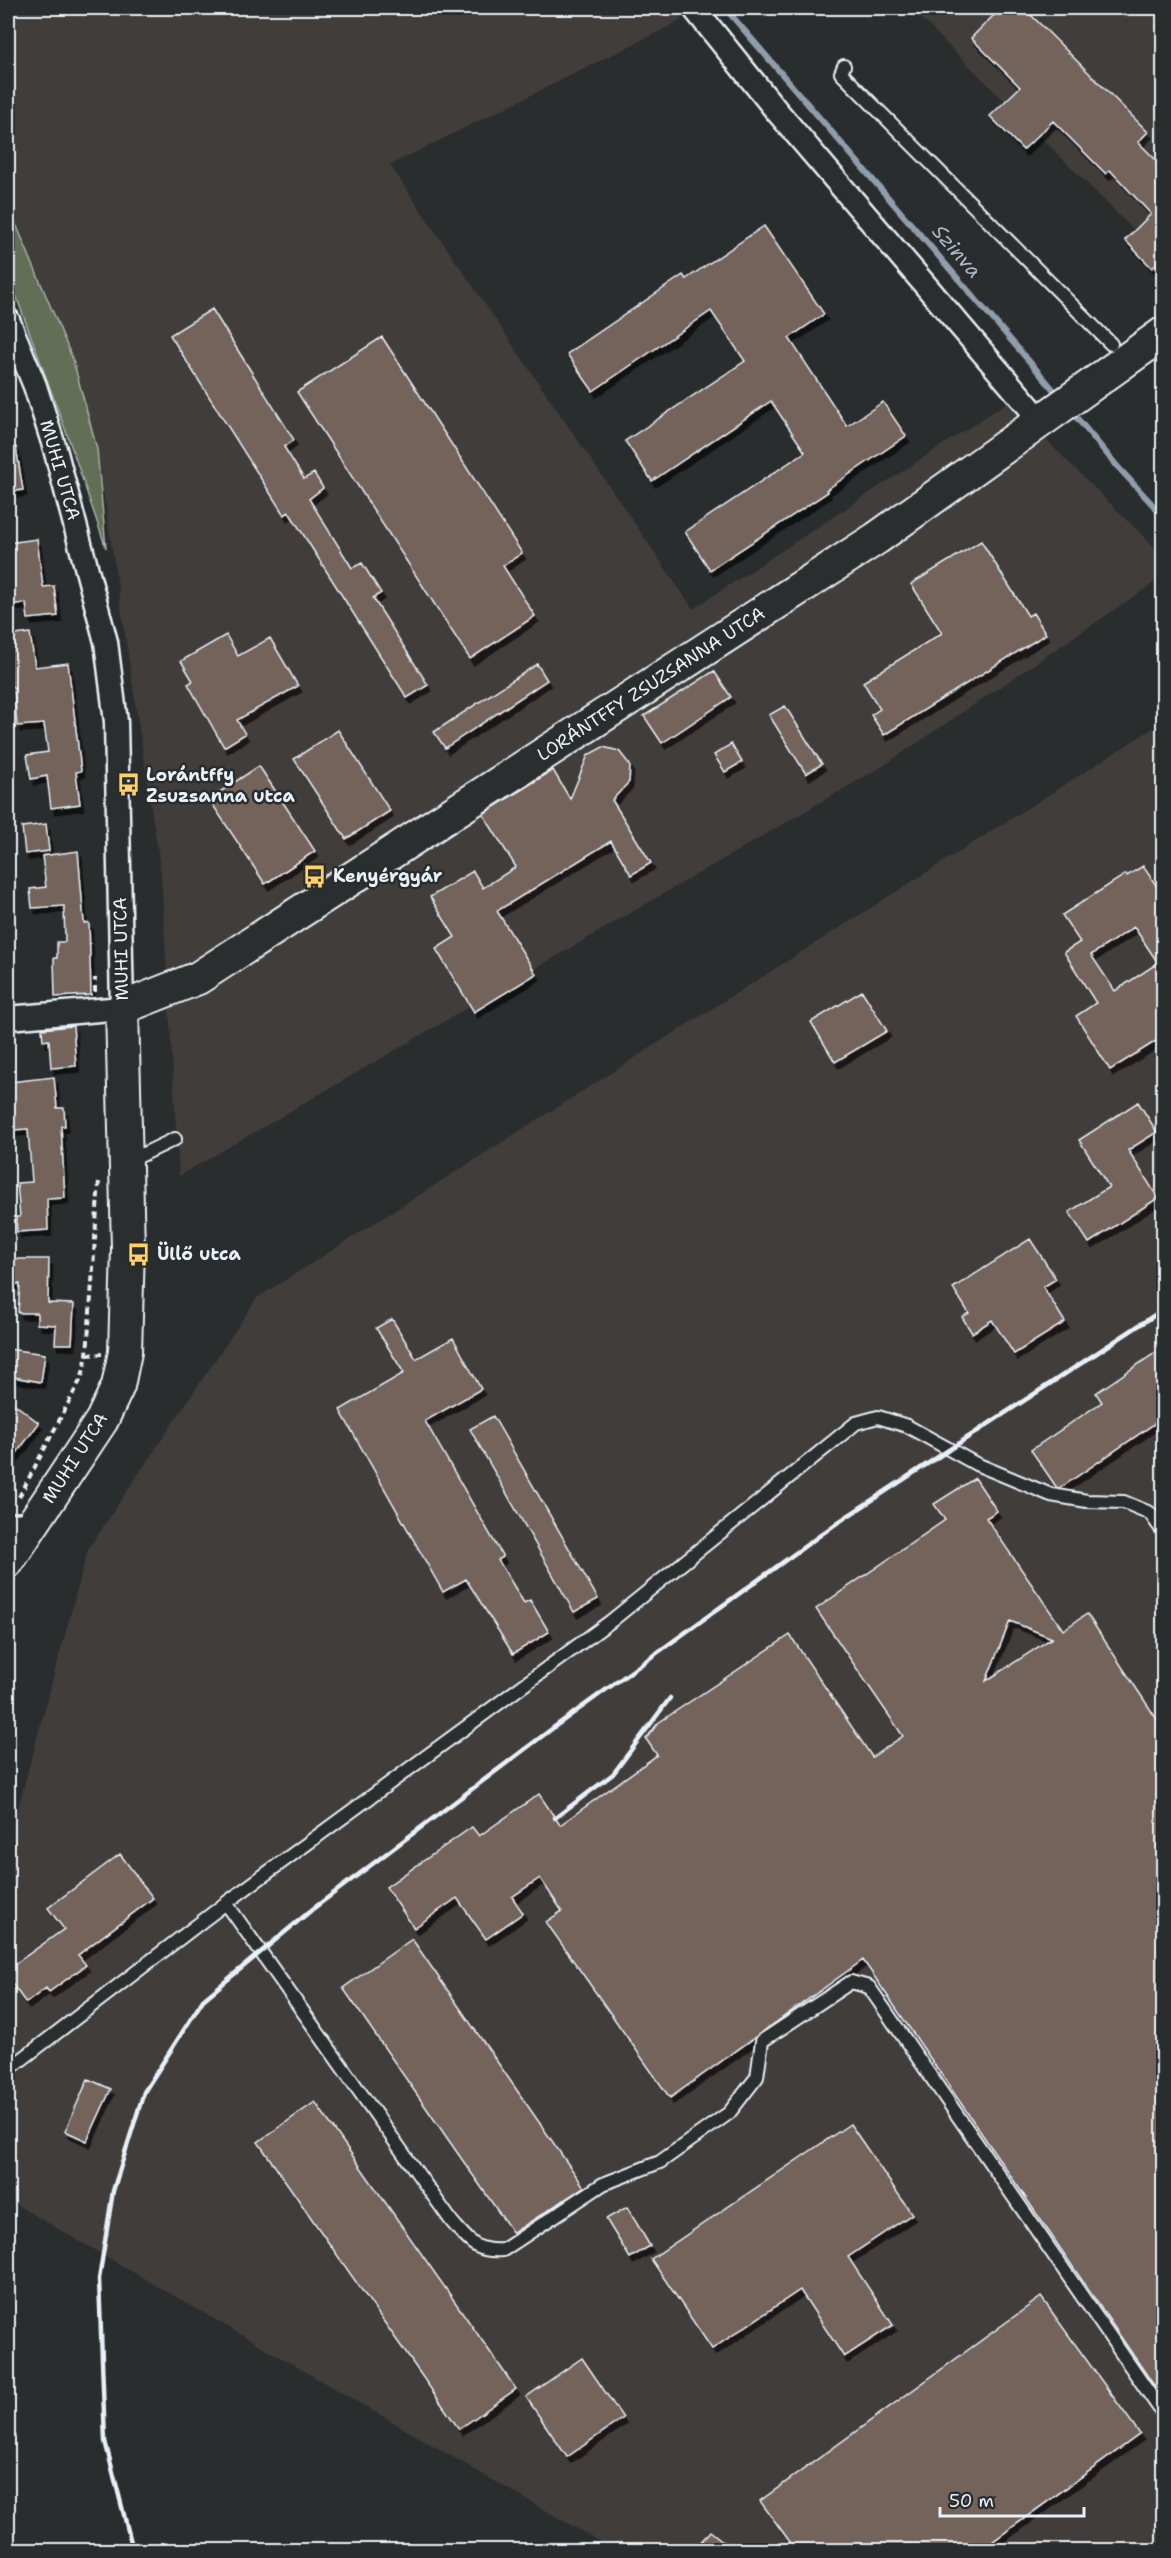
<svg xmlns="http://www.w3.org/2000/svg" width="1171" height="2558" font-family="'Shantell Sans',sans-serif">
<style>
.built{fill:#403d3b}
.green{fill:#626e56;stroke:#a5b0a7;stroke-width:1.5}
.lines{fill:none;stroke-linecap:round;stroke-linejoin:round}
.stream{stroke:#8f9eaa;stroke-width:6}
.building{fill:#73635a;stroke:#e8f1f8;stroke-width:1.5;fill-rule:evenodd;filter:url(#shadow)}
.service-casing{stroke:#e8f1f8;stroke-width:16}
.minor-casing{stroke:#e8f1f8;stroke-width:27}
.secondary-casing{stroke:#e8f1f8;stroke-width:36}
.path{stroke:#e8f1f8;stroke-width:4;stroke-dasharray:6 4.5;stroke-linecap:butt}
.service{stroke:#2a2d2e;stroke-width:12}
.minor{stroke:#2a2d2e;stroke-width:22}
.secondary{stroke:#2a2d2e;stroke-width:32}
.rail{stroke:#e8f1f8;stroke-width:4.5}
.labels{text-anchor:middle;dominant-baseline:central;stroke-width:5;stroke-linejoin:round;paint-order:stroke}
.street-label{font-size:18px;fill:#e8f1f8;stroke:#2a2d2e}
.poi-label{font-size:18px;font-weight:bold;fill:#e8f1f8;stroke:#2a2d2e;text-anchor:start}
.water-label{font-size:20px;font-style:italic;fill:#acb9c4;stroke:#2a2d2e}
</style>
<defs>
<filter id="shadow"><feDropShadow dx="3.5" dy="6" stdDeviation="0" flood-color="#0009"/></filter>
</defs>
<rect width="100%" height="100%" fill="#2a2d2e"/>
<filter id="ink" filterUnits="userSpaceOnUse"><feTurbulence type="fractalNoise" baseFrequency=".0167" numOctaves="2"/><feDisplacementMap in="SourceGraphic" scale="12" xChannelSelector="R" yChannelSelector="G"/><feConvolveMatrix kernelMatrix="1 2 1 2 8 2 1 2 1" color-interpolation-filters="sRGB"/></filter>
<g filter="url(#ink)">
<path class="built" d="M8 8H672L682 20 390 165 693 609 1008 402 1163 556V577L883 766 179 1176 161 873 97 449 73 360 8 205Z
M911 8H1163V259Z
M1163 722V2550H614L8 2200V1845L88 1549 257 1298Z"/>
<path class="green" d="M8 205 73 360 97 449 106 548 68 437 8 274Z"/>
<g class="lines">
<path class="stream" d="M725 8 1059 396
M1071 411 1117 466 1164 517"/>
</g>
<path class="building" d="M1001 8H1024L1148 132 1138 142 1164 168V257L1152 268 1125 240 1151 214 1110 170 1106 174 1053 121 1023 150 990 116 1020 87 971 38Z
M764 226 824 314 789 338 847 426 883 402 906 436 826 490 828 492 710 570 685 532 805 452 771 401 652 481 625 441 745 361 711 311 593 391 567 354 683 275 686 279Z
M212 309 294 440 284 447 304 479 314 473 323 488 309 499 352 568 362 563 381 593 373 598 428 685 407 698 289 512 284 515 170 335Z
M382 337 522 553 503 566 535 616 470 659 297 392Z
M8 447H16L23 490 8 492Z
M37 539 43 587 54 586 58 616 28 619 26 603 8 605V543Z
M981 541 1028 616 1033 613 1046 634 884 735 871 715 880 709 863 682 942 633 911 584Z
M30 633 35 667 68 663 81 771 76 772 80 804 51 808 47 776 31 779 27 755 48 752 44 724 17 726 14 687H11L10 657 8 658V636Z
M226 635 238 656 270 638 298 686 237 720 245 734 224 747 188 684 193 681 181 661Z
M537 664 547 680 445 748 434 732Z
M714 671 731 697 662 743 644 716Z
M785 706 822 764 806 774 769 715Z
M338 730 390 811 346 839 294 759Z
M731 744 742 762 725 772 714 755Z
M603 747 619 751 630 765 629 782 612 800 651 863 631 875 611 841 497 911 536 974 474 1012 436 949 455 937 430 897 473 871 483 888 516 867 483 814 553 770 570 799 588 755Z
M259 766 315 851 265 884 209 799Z
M46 824 49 851 25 854 22 827Z
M78 851 84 923H89L91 995 55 997 54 958H57V942H65L64 906 32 908 30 889 46 887 42 856Z
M1143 866 1164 897V1036L1110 1070 1076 1016 1096 1003 1064 952 1080 942 1062 915 1126 874 1127 876ZM1134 927 1158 963 1115 991 1091 955Z
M862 991 887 1031 835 1062 811 1022Z
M73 1026 76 1066 51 1068 49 1040 43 1041 42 1029Z
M54 1077 57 1108H64L65 1126H61L65 1198 47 1199 48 1230 17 1232 16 1217H20L17 1183 32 1182 28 1129 11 1130 9 1112H13L10 1082Z
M1138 1102 1157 1132 1128 1150 1158 1198 1089 1243 1069 1212 1109 1187 1079 1140Z
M1030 1239 1056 1279 1043 1287 1065 1322 1014 1354 992 1320 972 1333 962 1317 969 1313 953 1288Z
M11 1259H49L48 1303 74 1304 72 1344H55L56 1325 37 1324V1313H18L20 1284H11Z
M392 1319 416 1359 453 1338 481 1389 425 1421 503 1557 498 1560 524 1603 530 1600 549 1632 513 1654 466 1579 443 1592 340 1410 404 1373 376 1328Z
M1164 1347V1417L1060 1488H1057L1031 1450 1102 1402 1096 1393Z
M8 1349 45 1354 41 1382 8 1376Z
M8 1399 39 1423 8 1465Z
M493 1416 598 1599 574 1612 470 1429Z
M975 1478 997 1511 986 1518 1063 1630 1087 1614 1164 1730V2400L863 1960 670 2098 546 1922 562 1911 540 1878 512 1897 523 1913 486 1939 457 1898 414 1928 386 1887 472 1827 479 1836 539 1794 560 1825 657 1755 646 1739 658 1723 790 1635 872 1757 903 1736 816 1609 945 1520 934 1504ZM1010 1621 1052 1638 986 1681Z
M120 1854 153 1898 78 1955 86 1965 49 1992 46 1988 26 2003 8 1978V1969L64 1929 48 1908Z
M412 1939 584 2187 513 2233 343 1988Z
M88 2079 111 2089 87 2141 65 2131Z
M315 2102 516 2389 459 2429 258 2142Z
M850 2124 912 2214 848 2257 893 2325 844 2357 800 2290 712 2349 651 2259Z
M627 2207 650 2246 630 2258 606 2219Z
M1041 2297 1140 2434 981 2550H796L760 2501Z
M582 2358 623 2418 567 2457 526 2397Z
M710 2531 734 2550H694Z"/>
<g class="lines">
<defs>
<path id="service" d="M844 66 841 73 1111 344
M127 1162 175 1139
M226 1903 452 2222C470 2242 475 2252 503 2250L603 2184 660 2162 729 2113 757 2077 762 2041 851 1982 869 1987 1164 2415
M8 2070 226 1903 611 1621 856 1423 878 1417 907 1426 976 1464 1051 1495 1087 1501 1124 1502 1150 1513 1164 1533"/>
<path id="minor" d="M694 8 776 110 1042 422
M8 320 35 386 55 449 106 642 116 722 122 1008 8 1018
M8 1525 32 1524"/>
<path id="secondary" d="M8 1561 102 1420 118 1386 125 1352 128 1248 122 1008 198 978 877 538 1164 333"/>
</defs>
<use href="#service" class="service-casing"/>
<use href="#minor" class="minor-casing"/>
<use href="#secondary" class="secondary-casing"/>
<path class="path" d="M95 992V978
M87 1355 102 1354
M19 1497 82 1377 87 1355 99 1180"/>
<use href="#service" class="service"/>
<use href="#minor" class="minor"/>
<use href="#secondary" class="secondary"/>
<path class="rail" d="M555 1818 613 1774 670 1698
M133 2550 105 2441 99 2279 113 2191 144 2092 203 2000 314 1908 557 1725 837 1523 1164 1309"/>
</g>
</g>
<defs>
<symbol id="bus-bare" viewBox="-9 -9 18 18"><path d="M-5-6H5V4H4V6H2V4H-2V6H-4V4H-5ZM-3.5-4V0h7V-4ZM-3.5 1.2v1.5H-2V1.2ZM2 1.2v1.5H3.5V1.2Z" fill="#ffd166" stroke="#2a2d2e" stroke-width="2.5" paint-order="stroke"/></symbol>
</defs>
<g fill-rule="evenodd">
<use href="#bus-bare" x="112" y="768" width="33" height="33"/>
<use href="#bus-bare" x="298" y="860" width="33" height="33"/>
<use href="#bus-bare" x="122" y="1238" width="33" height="33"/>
</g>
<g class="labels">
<g class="street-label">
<text transform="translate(60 470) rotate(74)">MUHI UTCA</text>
<text transform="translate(651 684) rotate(-33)">LORÁNTFFY ZSUZSANNA UTCA</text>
<text transform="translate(121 949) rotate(-91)">MUHI UTCA</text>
<text transform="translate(75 1458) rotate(-57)">MUHI UTCA</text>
</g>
<g class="poi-label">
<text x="146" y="775">Lorántffy<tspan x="146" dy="21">Zsuzsanna utca</tspan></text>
<text x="333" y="876">Kenyérgyár</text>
<text x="157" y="1254">Üllő utca</text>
</g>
<g class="water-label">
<text transform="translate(957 251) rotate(49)">Szinva</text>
</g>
</g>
<rect width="1171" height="2558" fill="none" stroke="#2a2d2e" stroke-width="30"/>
<rect x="15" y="15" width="1141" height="2528" fill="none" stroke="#e8f1f8" stroke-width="2" filter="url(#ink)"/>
<path d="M940 2507v9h144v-9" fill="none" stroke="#e8f1f8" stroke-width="3"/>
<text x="949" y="2507" font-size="18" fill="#e8f1f8" stroke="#2a2d2e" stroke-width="4.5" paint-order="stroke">50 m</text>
</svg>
